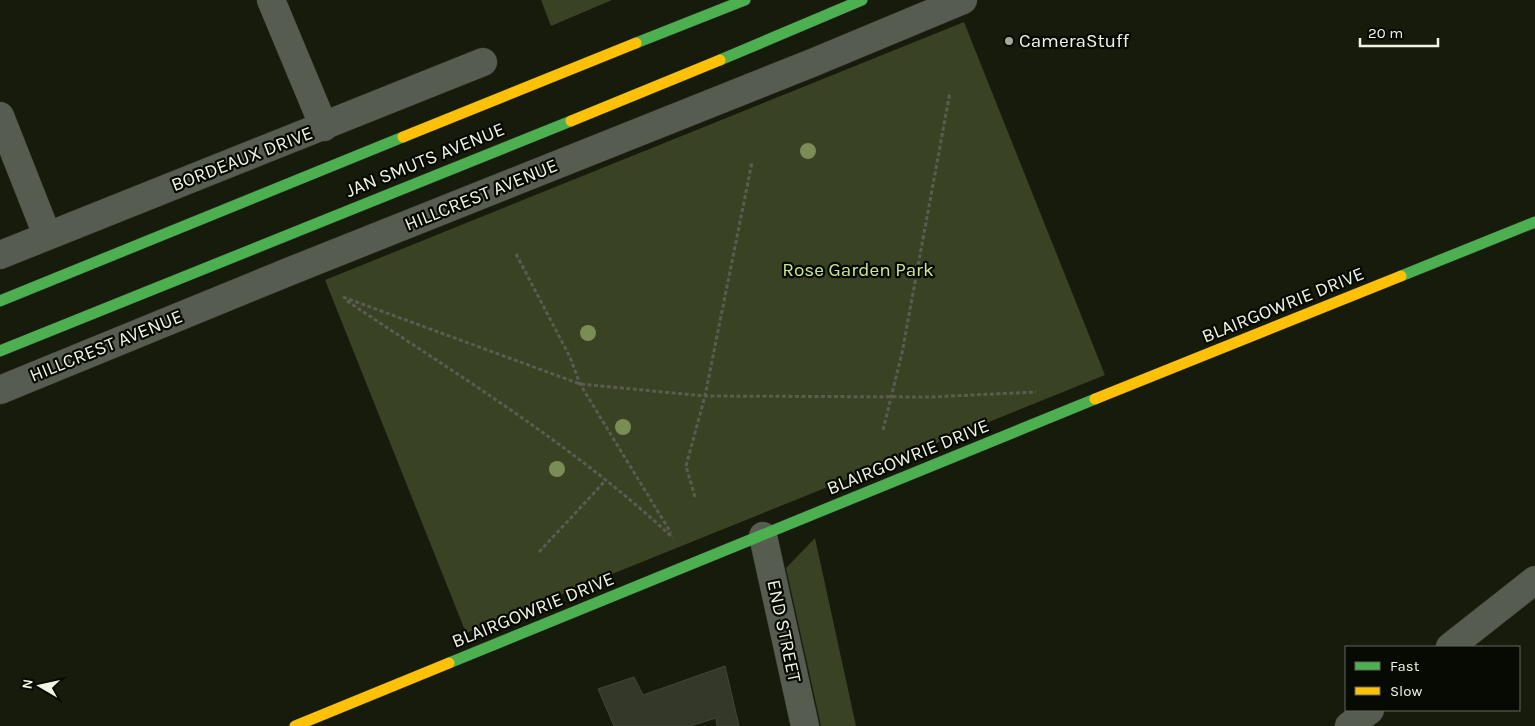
<svg xmlns="http://www.w3.org/2000/svg" width="1535" height="726" font-family="Karla,sans-serif">
<style>
.green{fill:#394223}
.building{fill:#333828;stroke:#424639}
.lines{fill:none;stroke-linecap:round;stroke-linejoin:round}
.street-casing{stroke:#31352a;stroke-width:29}
.fast-casing{stroke:#31352a;stroke-width:12}
.slow-casing{stroke:#31352a;stroke-width:12}
.path{stroke:#595c51;stroke-width:3;stroke-dasharray:4 2.5;stroke-linecap:butt}
.street{stroke:#575c50;stroke-width:28}
.fast{stroke:#4caf50;stroke-width:11}
.slow{stroke:#ffc107;stroke-width:11}
.tree{fill:#7b8c55}
.poi-dot{fill:#a3a998;stroke:#070a02;stroke-width:2}
.labels{text-anchor:middle;dominant-baseline:central;stroke-width:4.5;stroke-linejoin:round;paint-order:stroke}
.poi-label{font-size:19px;fill:#eff5e4;stroke:#070a02;text-anchor:start}
.street-label{font-size:19px;fill:#eff5e4;stroke:#070a02}
.park-label{font-size:19px;fill:#cde892;stroke:#070a02}
</style>
<rect width="100%" height="100%" fill="#161b0b"/>
<path class="green" d="M541 0H612L551 26Z
M964 22 1105 375 466 633 325 280Z
M815 538 856 726H821L786 568Z"/>
<path class="building" d="M725 666 739 726H717L716 718 690 726H614L598 689 634 677 643 695Z"/>
<g class="lines">
<defs>
<path id="street" d="M271 0 324 127
M0 116 47 235
M0 255 483 62
M0 390 293 270 812 63 963 0
M763 536 805 726
M1450 647 1535 580
M1349 726 1370 710"/>
<path id="fast" d="M636 43 745 0
M720 60 862 0
M1401 276 1535 222
M0 301 403 137
M0 351 571 121
M449 663 1095 399"/>
<path id="slow" d="M571 121 720 60
M403 137 636 43
M1095 399 1401 276
M295 726 449 663"/>
</defs>
<use href="#street" class="street-casing"/>
<use href="#fast" class="fast-casing"/>
<use href="#slow" class="slow-casing"/>
<path class="path" d="M516 254 570 357 580 384 671 533
M343 297 580 384 705 396 930 397 1036 392
M347 301C459 376 575 446 673 538
M883 430 902 353 950 92
M695 497 686 466 705 396 752 162
M539 552 606 480"/>
<use href="#street" class="street"/>
<use href="#fast" class="fast"/>
<use href="#slow" class="slow"/>
</g>
<g class="tree">
<circle cx="808" cy="151" r="8"/>
<circle cx="588" cy="333" r="8"/>
<circle cx="623" cy="427" r="8"/>
<circle cx="557" cy="469" r="8"/>
</g>
<circle class="poi-dot" cx="1009" cy="41" r="5"/>
<g class="labels">
<g class="poi-label">
<text x="1019" y="41">CameraStuff</text>
</g>
<g class="street-label">
<text transform="translate(242 159) rotate(-21)">BORDEAUX DRIVE</text>
<text transform="translate(425 160) rotate(-22)">JAN SMUTS AVENUE</text>
<text transform="translate(481 195) rotate(-22)">HILLCREST AVENUE</text>
<text transform="translate(1283 305) rotate(-22)">BLAIRGOWRIE DRIVE</text>
<text transform="translate(106 346) rotate(-22)">HILLCREST AVENUE</text>
<text transform="translate(908 457) rotate(-22)">BLAIRGOWRIE DRIVE</text>
<text transform="translate(533 610) rotate(-22)">BLAIRGOWRIE DRIVE</text>
<text transform="translate(784 631) rotate(78)">END STREET</text>
</g>
<g class="park-label">
<text x="858" y="270">Rose Garden Park</text>
</g>
</g>
<rect x="1345" y="646" width="175" height="65" fill="#070a02" stroke="#64685c"/>
<rect x="1355" y="662" width="25" height="8" fill="#4caf50" stroke="#64685c"/>
<text x="1390" y="671" font-size="15" fill="#eff5e4">Fast</text>
<rect x="1355" y="687" width="25" height="8" fill="#ffc107" stroke="#64685c"/>
<text x="1390" y="696" font-size="15" fill="#eff5e4">Slow</text>
<g transform="translate(40 686) rotate(279)" stroke="#070a02" stroke-width="4" paint-order="stroke">
<path d="M0-4L9 19L0 12L-9 19Z" fill="#eff5e4"/>
<text y="-8" font-size="14" font-weight="bold" text-anchor="middle" fill="#eff5e4">N</text>
</g>
<path d="M1360 38v8h78v-8" fill="none" stroke="#eff5e4" stroke-width="2.5"/>
<text x="1368" y="38" font-size="15" fill="#eff5e4" stroke="#070a02" stroke-width="4" paint-order="stroke">20 m</text>
</svg>
